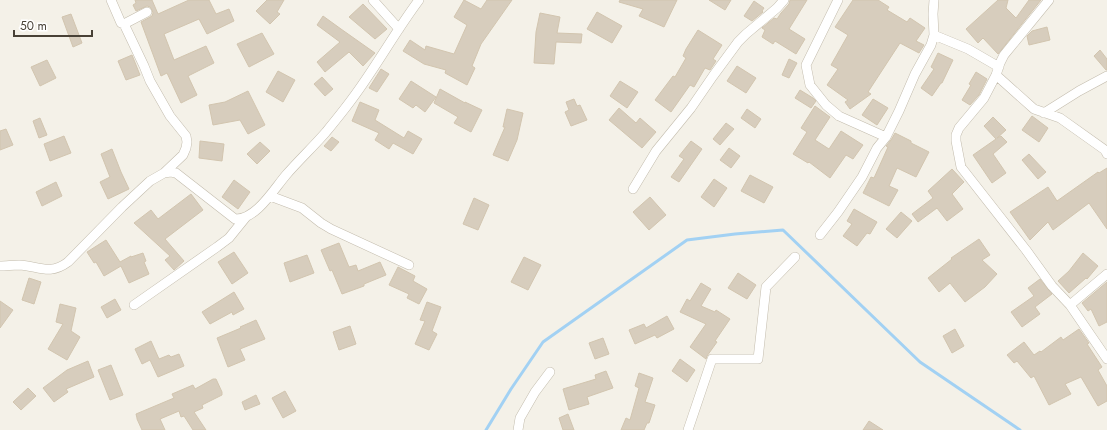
<svg xmlns="http://www.w3.org/2000/svg" width="1107" height="430" font-family="Jost,sans-serif">
<style>
.lines{fill:none;stroke-linecap:round;stroke-linejoin:round}
.stream{stroke:#a2d1f3;stroke-width:3}
.building{fill:#d7cdbd;stroke:#d2c5af}
.minor-casing{stroke:#c3bcad;stroke-width:10}
.minor{stroke:#fff;stroke-width:9}
</style>
<rect width="100%" height="100%" fill="#f4f1e8"/>
<g class="lines">
<path class="stream" d="M486 430 511 389 543 342 687 240 735 234 783 230 920 362 1020 430"/>
</g>
<path class="building" d="M135 0H152L158 14 189 0H209L216 14 229 9 234 21 207 34 199 19 164 34 174 60 206 46 214 63 188 76 197 95 181 103 167 73 161 76 141 22 152 16 153 13 152 10 150 7 147 6 136 11 133 5 136 3Z
M267 0H284L277 12 280 14 270 24 256 11Z
M464 0 481 9 487 0H512L481 44 472 66 475 68 467 85 445 73 446 70 424 64 403 51 410 40 425 50 426 46 454 54 467 25 454 17Z
M620 0H677L664 27 639 16 643 9 619 2Z
M709 0H731L725 10Z
M790 0H807L789 29 805 39 796 54 775 41 773 44 762 37 765 30 762 28 774 18 777 19 781 13 789 4Z
M853 0H878L889 7 887 10 907 22 910 18 925 28 916 41 924 45 919 53 900 43 868 92 871 94 850 109 845 102 848 100 827 85 838 69 831 65 848 35 835 27Z
M998 0H1008L1006 8 1016 18 1029 0H1041L998 54 983 38 978 43 966 29Z
M754 1 764 8 762 11 763 12 752 21 744 16Z
M363 4 387 29 375 39 349 17Z
M597 12 622 26 612 43 587 29Z
M540 13 560 17 557 33 582 34 581 43 556 42 554 64 534 63 536 32Z
M71 14 82 43 73 47 62 17Z
M323 16 341 29 375 53 363 66 349 52 325 72 317 62 340 42 317 25Z
M1047 27 1050 40 1029 45 1027 36 1032 31Z
M698 30 722 45 713 59 716 61 710 70 705 68 694 87 690 85 671 112 655 100 673 76 675 77 686 58 683 56 686 49Z
M262 33 274 54 249 67 237 44Z
M1100 50 1107 59V70H1106L1094 56Z
M938 53 953 60 942 83H941L932 96 921 88 934 69 931 67Z
M132 55 140 75 126 80 118 61Z
M789 59 797 63 789 78 782 75Z
M47 60 56 78 40 86 31 67Z
M737 66 756 78 746 93 727 81Z
M381 69 389 74 377 92 369 88Z
M278 71 295 80 283 102 266 92Z
M976 72 987 79 979 95 970 105 962 100 971 85 969 84Z
M322 77 333 89 325 96 314 84Z
M411 81 436 97 425 112 416 105 413 108 399 99Z
M620 81 638 92 627 108 610 96Z
M440 89 465 103V102L482 110 471 132 454 123 458 117 434 103Z
M800 90 813 98 816 101 811 108 795 98Z
M248 91 265 125 248 134 240 120 213 125 209 105 225 102Z
M574 99 577 106 580 105 587 120 571 126 565 112 569 110 566 102Z
M873 99 888 108 877 125 862 115Z
M360 102 379 110 375 120 404 138 408 131 422 139 413 154 393 143 389 149 375 140 379 133 352 121Z
M815 106 830 117 815 140 829 149 841 131 863 145 853 159 846 155 830 178 809 162 808 163 793 154 807 132 801 128Z
M619 108 636 123 640 118 656 132 642 148 609 120Z
M507 109 523 113 517 140 508 161 493 155 505 127H503Z
M747 109 761 119 755 128 741 118Z
M1032 116 1048 128 1039 142 1022 130Z
M993 117 1006 130 997 138 1001 136 1007 142 993 154 1006 173 992 183 973 155 996 139 984 126Z
M40 118 47 135 39 138 33 121Z
M726 123 734 129 720 145 713 139Z
M6 129 13 145 0 150V131Z
M895 133 911 141V143L929 152 916 177 897 168 889 186 898 190 889 206 863 193 871 177 874 178 888 147 886 146 891 140Z
M64 136 71 153 50 161 44 144Z
M332 137 339 142 331 151 324 146Z
M200 141 224 144 222 161 199 158Z
M691 141 702 149 679 182 671 177 684 159 679 156Z
M260 142 270 151 257 164 247 154Z
M729 148 740 156 731 168 720 160Z
M112 149 121 172 129 189 108 199 100 182 110 177 101 154Z
M1029 154 1046 172 1038 179 1022 160Z
M1107 168V229L1089 203 1053 230 1048 222 1030 240 1010 212 1048 187 1057 201 1098 172 1099 173Z
M952 169 964 182 952 194 963 209 947 221 937 208 918 222 912 214 933 198 928 191Z
M750 175 773 187 764 203 741 191Z
M714 179 727 188 714 207 701 197Z
M234 180 250 192 238 209 222 197Z
M56 182 62 196 42 206 36 192Z
M191 194 203 210 165 239 184 261 174 270 165 260 170 256 134 223 151 210 158 219Z
M650 197 666 215 649 230 633 212Z
M474 198 489 205 478 230 463 224Z
M854 209 877 222 870 234 867 233 857 246 843 236 852 224 847 221Z
M901 212 912 221 897 238 886 229Z
M979 239 990 255 982 260 997 274 985 287 965 302 950 283 939 292 928 278 952 259 951 258Z
M106 240 120 262 131 256V257L143 253 146 261 144 262 149 274 129 283 121 266 104 276 96 262 94 263 87 252Z
M339 243 349 267 356 265 358 271 380 262 386 275 364 284V286L342 294 332 270 330 271 321 250Z
M234 252 248 273 232 284 218 262Z
M1083 253 1098 266 1087 279 1086 278 1069 293 1058 281 1069 271Z
M307 255 314 273 290 282 284 263Z
M524 257 541 265 528 290 511 282Z
M398 267 415 276 413 281 427 289 419 304 407 298 409 294 389 285Z
M738 273 756 285 747 299 728 288Z
M29 278 41 282 34 304 22 300Z
M1040 279 1052 294 1035 307 1040 314 1022 327 1011 312 1034 296 1028 288Z
M1107 282V322L1099 326 1091 309 1088 311 1082 303Z
M701 283 711 289 701 306 715 312 716 310 730 319 715 341 717 342 707 356 706 359 690 347 706 324 680 312 687 299 690 301Z
M234 292 244 309 233 315 232 312 210 324 202 312Z
M115 299 121 310 107 318 101 307Z
M0 301 13 310 0 328Z
M427 302 441 307 432 331 437 334 429 350 415 344 425 321 420 320Z
M60 304 76 308 71 331 80 337 67 360 48 349 63 324 56 322Z
M667 316 674 329 657 338 655 335 635 344 629 330 644 324 646 328Z
M256 320 265 339 240 349 245 360 228 367 217 338 241 328 240 327Z
M350 326 356 344 339 350 333 332Z
M955 329 964 346 952 353 943 336Z
M1079 329 1089 343 1087 344 1102 367 1098 370 1107 386V401L1098 406 1081 377 1065 384 1071 394 1049 405 1034 376 1031 378 1017 361 1014 363 1007 355 1024 342 1034 355 1040 351 1041 352 1061 337 1063 340Z
M603 338 609 354 595 359 589 343Z
M151 341 159 359 169 355 171 357 179 354 184 366 158 377 150 360 142 364 135 349Z
M680 359 695 370 687 382 672 371Z
M88 361 94 377 66 389 68 392 54 402 43 388 67 370Z
M111 365 123 395 110 400 98 370Z
M606 371 613 388 587 397 589 404 569 410 563 389 596 379 595 375Z
M639 373 653 378 645 402 655 405 649 423H647L644 430H621L626 418 630 420 639 388 635 386Z
M213 379H216L222 392V395L202 405 203 408 194 412 206 430H193L184 416 181 417 179 411 160 419 165 430H142L137 419V418L136 414 174 398 172 394 193 385 195 389Z
M28 388 36 396 21 410 13 402Z
M285 391 296 411 283 418 272 398Z
M256 395 260 404 245 410 242 402Z
M568 414 574 430H563L559 418Z
M869 421 883 430H863Z"/>
<g class="lines">
<defs>
<path id="minor" d="M373 0 399 29
M838 0 806 65 810 85 826 105 839 116 886 137
M1049 0 1004 55 1000 63 996 75 984 98 959 128 956 135V141L961 167 1026 250 1052 286 1070 305 1107 359
M124 24 147 12
M934 35 968 49 999 67
M996 75 1034 109 1060 118 1105 150 1107 154
M1044 113 1079 91 1107 76
M164 173 171 172 176 173 235 219C256 220 274 189 286 175 299 160 313 147 326 132 335 121 344 110 352 99 376 67 395 32 419 0
M633 189 656 151 691 108 713 76 738 42 746 34 777 8 784 0
M270 196 302 208 321 223 331 229 409 265
M820 235 838 212 862 177 877 148 886 137 899 111 915 74 931 45 934 35 933 14 934 0
M0 266C6 266 13 265 19 265 39 266 49 276 68 262L122 207 150 181 164 173 183 155 186 148 187 142 186 136 170 116 150 81 144 66 124 24 121 23 111 0
M134 305 217 247 229 238 246 217
M1070 305 1107 274
M518 430 520 418 535 392 550 372
M688 430 712 359H758L766 287 795 257"/>
</defs>
<use href="#minor" class="minor-casing"/>
<use href="#minor" class="minor"/>
</g>
<path d="M14 30v6h78v-6" fill="none" stroke="#484136" stroke-width="2"/>
<text x="20" y="30" font-size="12" fill="#484136" stroke="#ffffff" stroke-width="3" paint-order="stroke">50 m</text>
</svg>
